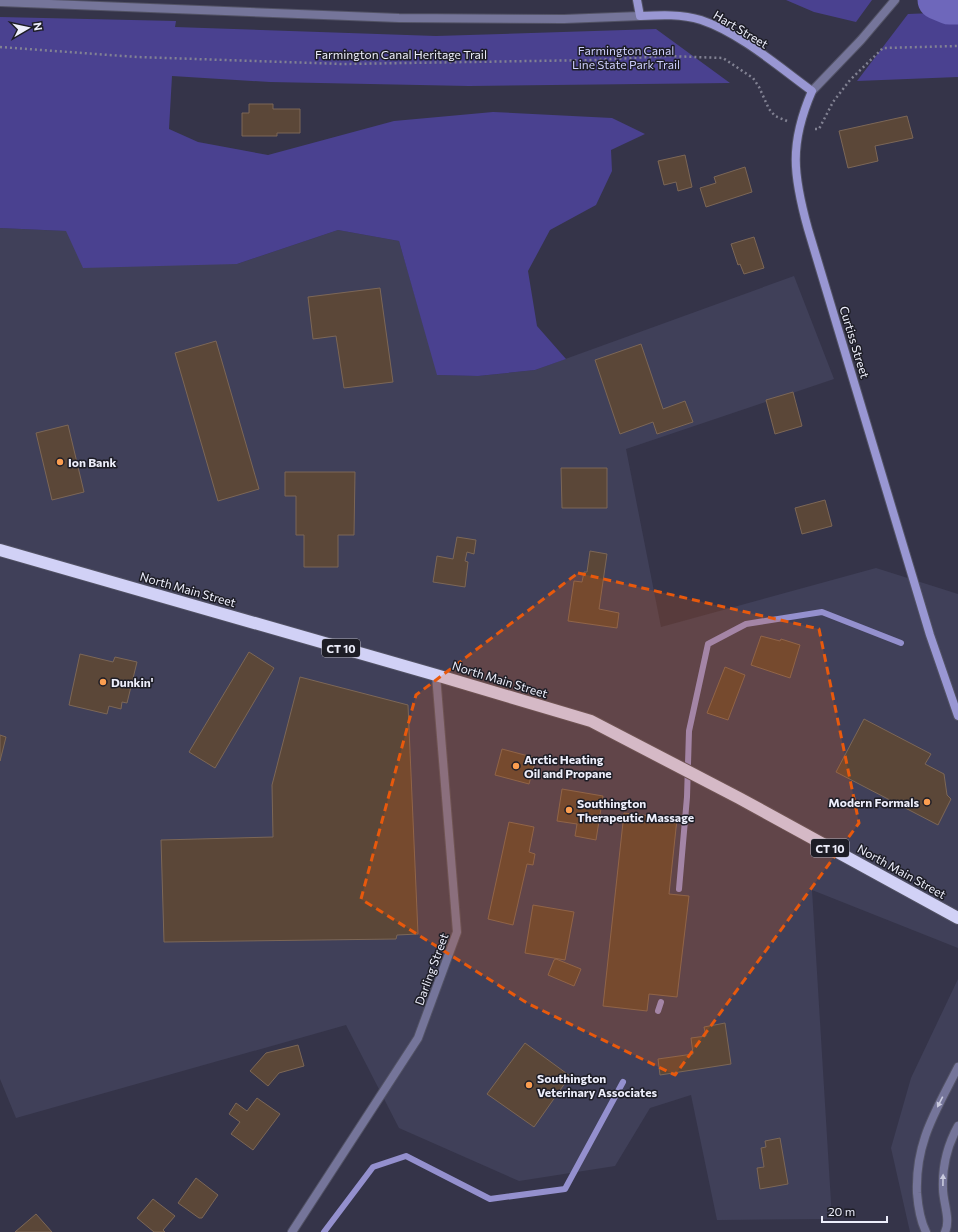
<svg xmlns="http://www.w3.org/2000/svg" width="958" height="1232" font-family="Commissioner,sans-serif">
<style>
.built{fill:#404059}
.green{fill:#4a4190}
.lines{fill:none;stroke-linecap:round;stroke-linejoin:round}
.stream{stroke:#9490ce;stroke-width:6}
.river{stroke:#6e67bb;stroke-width:39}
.building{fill:#5b4738;stroke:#7c6757}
.lane-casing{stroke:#525265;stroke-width:10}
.street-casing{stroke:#525265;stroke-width:10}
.secondary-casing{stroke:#525265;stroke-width:10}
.highway-casing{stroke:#525265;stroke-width:14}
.path{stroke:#828293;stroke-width:2.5;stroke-dasharray:2 3;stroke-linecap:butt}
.lane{stroke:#75759a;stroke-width:8}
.street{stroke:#75759a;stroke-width:8}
.secondary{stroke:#9997d3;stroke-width:8}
.highway{stroke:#d1d1f6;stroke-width:12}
.oneway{fill:#c9cade}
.marked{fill:#e8590c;fill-opacity:0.2;stroke:#e8590c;stroke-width:3;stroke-dasharray:8 5;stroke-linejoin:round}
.poi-dot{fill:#fb9e50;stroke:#1d1d26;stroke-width:1.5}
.labels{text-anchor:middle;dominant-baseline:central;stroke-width:3;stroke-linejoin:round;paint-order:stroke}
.shield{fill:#1d1d26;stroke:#afafbb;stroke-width:1}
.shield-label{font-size:11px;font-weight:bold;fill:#edeefb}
.street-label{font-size:12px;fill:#edeefb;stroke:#1d1d26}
.park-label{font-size:12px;fill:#cdcefb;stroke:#1d1d26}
.poi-label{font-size:12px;font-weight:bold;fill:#edeefb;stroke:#1d1d26;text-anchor:start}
</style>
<rect width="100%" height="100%" fill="#353449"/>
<path class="built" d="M0 228 66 231 237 264 338 230 399 241 438 375 478 376 535 370 794 276 834 379 626 449 661 627 876 568 958 594V948L812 890 832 1219 717 1220 691 1095 650 1108 615 1166 519 1181 399 1128 346 1025 16 1118 0 1079Z
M958 979V1232H910L891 1148 911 1078Z"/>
<path class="green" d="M786 0H872L856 22 814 12Z
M958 12V77L857 81 908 14Z
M0 17 176 21 175 27 436 36 656 29 730 83 469 86 270 82 172 76 169 129 198 142 268 155 394 121 493 112 612 118 645 134 611 150 612 171 596 205 550 230 528 271 537 326 566 359 535 370 478 376 437 375 399 241 338 230 237 264 83 268 66 231 0 228Z"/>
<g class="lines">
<path class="stream" d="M679 889 687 797 689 731 708 644 746 624 822 612 901 643
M658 1011 661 1002
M324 1232 373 1167 406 1156 490 1199 565 1189 623 1082"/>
<path class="river" d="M937 0 949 5H958"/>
</g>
<path class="building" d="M249 104H273V109H300V133H277V136H242V113H249Z
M907 116 913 138 875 146 878 161 848 168 839 131Z
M685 155 692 187 678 191 676 182 664 185 658 161Z
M745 167 752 192 706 207 700 188 716 183 714 177Z
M754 237 764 268 744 274 740 264 738 265 731 244Z
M380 288 393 382 344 388 336 336 313 339 308 297Z
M216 341 259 489 218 501 175 353Z
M641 344 663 409 685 401 693 422 657 434 653 422 620 434 595 360Z
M793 392 802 426 775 434 766 400Z
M68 425 84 492 52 500 36 433Z
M561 468H607V508H562Z
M285 472H355L354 535H338V567H304V535H296V496H285Z
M825 500 832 526 802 534 795 508Z
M457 537 476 540 474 554 467 552 465 561 468 562 465 587 433 582 437 556 453 559Z
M590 551 607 554 599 609 619 613 617 628 568 621 574 581 582 582 584 572H587Z
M761 636 780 641 781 639 800 645 790 678 751 665Z
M249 652 274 668 215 768 189 752Z
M80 654 113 662 115 657 137 662 127 703 122 702 121 709 109 706 107 714 69 705Z
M725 667 745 675 728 720 707 713Z
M300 677 408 705 418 934 397 935 396 939 164 942 161 840 273 837 272 785Z
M864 719 931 754 925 764 944 774 947 795 951 799 938 825 836 772Z
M0 735 6 737 0 761Z
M502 749 536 758 529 784 495 775Z
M562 789 603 796 596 840 575 836 577 824 557 821Z
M624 813 677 819 669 894 689 896 677 997 649 994 647 1011 603 1006Z
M509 822 534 827 529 852 535 854 533 865 527 864 513 925 488 919Z
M533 905 574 912 565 960 525 953Z
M556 959 581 969 574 986 548 975 554 960Z
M725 1023 731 1064 660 1075 658 1059 693 1054 691 1038 706 1036 704 1027Z
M525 1043 570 1076 534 1127 487 1094Z
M298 1045 304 1066 279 1073 268 1086 250 1071 266 1053Z
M257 1098 280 1114 253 1150 231 1134 240 1122 229 1114 236 1103 247 1111Z
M780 1138 788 1184 760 1189 757 1168 764 1167 761 1148 766 1147 765 1141Z
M196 1178 218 1195 202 1218H199L178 1203Z
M153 1199 175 1216 163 1230 165 1232H154L137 1218Z
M36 1214 52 1232H15Z"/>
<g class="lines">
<defs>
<path id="lane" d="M926 1232C920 1220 918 1206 917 1193 915 1142 936 1111 958 1067
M945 1232C951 1220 943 1202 943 1189 942 1166 947 1146 958 1126"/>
<path id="street" d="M0 2 399 18 564 19 640 16
M812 91 861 40 895 0
M292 1232 418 1038 457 932 436 675"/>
<path id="secondary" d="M637 0 640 16C661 15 682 14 701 20 740 33 779 67 812 91 789 144 793 175 808 229L930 635 958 716"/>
<path id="highway" d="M0 550 436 675 591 721 739 798 958 918"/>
</defs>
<use href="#lane" class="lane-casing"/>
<use href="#street" class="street-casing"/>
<use href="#secondary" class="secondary-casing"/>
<use href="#highway" class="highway-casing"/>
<path class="path" d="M0 47 137 57 343 64 595 60 668 56 723 58 753 78 759 87 769 109 775 116 787 121
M815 129H819L833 102 850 80 883 48 958 46"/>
<use href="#lane" class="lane"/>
<use href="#street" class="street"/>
<use href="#secondary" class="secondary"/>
<use href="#highway" class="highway"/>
</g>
<defs><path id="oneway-solid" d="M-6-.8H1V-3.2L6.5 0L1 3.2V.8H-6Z"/></defs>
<g class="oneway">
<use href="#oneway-solid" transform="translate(940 1102) rotate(117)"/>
<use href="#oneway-solid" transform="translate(943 1180) rotate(-89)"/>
</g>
<path class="marked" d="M578 573 819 629 859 823 675 1075 527 1003 361 899 416 695Z"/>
<g class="poi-dot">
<circle cx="60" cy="462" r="4"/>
<circle cx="103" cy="682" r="4"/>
<circle cx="516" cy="766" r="4"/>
<circle cx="927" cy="802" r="4"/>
<circle cx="569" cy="810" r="4"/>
<circle cx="529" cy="1085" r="4"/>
</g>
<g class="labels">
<g class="shield">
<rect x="322" y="639" width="38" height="18" rx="3"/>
<rect x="811" y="839" width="38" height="18" rx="3"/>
</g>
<g class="shield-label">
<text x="341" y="648">CT 10</text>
<text x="830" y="848">CT 10</text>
</g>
<g class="street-label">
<text transform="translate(741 29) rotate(31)">Hart Street</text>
<text x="401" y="54">Farmington Canal Heritage Trail</text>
<text transform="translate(855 342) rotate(73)">Curtiss Street</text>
<text transform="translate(188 589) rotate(16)">North Main Street</text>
<text transform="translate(500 679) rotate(17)">North Main Street</text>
<text transform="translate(902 871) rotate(29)">North Main Street</text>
<text transform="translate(431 969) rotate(-70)">Darling Street</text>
</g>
<g class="park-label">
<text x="626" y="50">Farmington Canal<tspan x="626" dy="14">Line State Park Trail</tspan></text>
</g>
<g class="poi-label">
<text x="68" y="462">Ion Bank</text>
<text x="111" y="682">Dunkin'</text>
<text x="524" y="759">Arctic Heating<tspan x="524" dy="14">Oil and Propane</tspan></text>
<text x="919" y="802" text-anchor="end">Modern Formals</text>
<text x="577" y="803">Southington<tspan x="577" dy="14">Therapeutic Massage</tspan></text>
<text x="537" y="1078">Southington<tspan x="537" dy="14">Veterinary Associates</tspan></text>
</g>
</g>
<g transform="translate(28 28) rotate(81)" stroke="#1d1d26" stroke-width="3" paint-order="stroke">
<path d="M0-3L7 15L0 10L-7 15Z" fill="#edeefb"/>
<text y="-6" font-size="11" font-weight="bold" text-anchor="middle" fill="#edeefb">N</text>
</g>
<path d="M822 1216v6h65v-6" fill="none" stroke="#edeefb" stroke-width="2"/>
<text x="828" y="1216" font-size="12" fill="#edeefb" stroke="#1d1d26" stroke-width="3" paint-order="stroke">20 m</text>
</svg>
